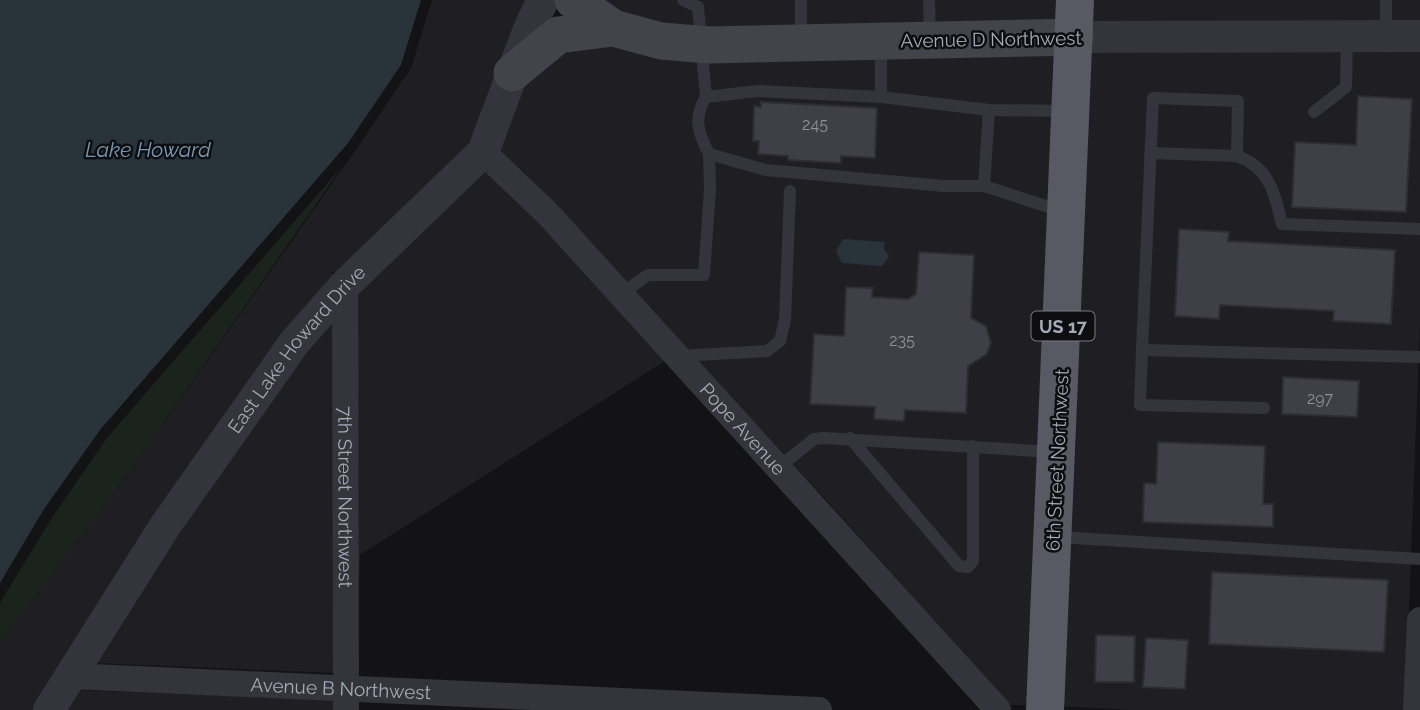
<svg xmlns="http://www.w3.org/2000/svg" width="1420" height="710" font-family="Raleway,sans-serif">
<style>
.built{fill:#1f1f23}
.green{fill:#1b241c}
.water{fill:#29333a}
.building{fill:#3f4046;stroke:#2d2d32;stroke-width:2}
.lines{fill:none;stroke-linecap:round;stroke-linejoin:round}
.service{stroke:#34353b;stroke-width:12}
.minor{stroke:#34353b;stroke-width:26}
.tertiary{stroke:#34353b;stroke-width:32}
.secondary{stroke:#42444b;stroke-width:37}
.trunk{stroke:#585a63;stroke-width:38}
.labels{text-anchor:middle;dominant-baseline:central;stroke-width:5;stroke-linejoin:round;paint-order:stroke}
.number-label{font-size:16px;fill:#8b909b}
.shield{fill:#0e0e10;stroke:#777b85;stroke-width:2}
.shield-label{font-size:18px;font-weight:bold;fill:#a4aab7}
.street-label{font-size:19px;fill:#a4aab7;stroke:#0e0e10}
.water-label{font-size:21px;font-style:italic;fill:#7899b5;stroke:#0e0e10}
</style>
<rect width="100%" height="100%" fill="#131315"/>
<path class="built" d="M432 0H527L473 144 340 271 332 272 333 279 65 662 60 663 59 672 34 710H0V643L118 488 355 151 411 68Z
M595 0H1063V24L709 32 643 23Z
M1087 0H1420V22L1087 23Z
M581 44 1062 51 1034 705H1010L827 501 498 148 522 81 563 48Z
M1420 49V325L1405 710H1133L1058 706 1086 50Z
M483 170 540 224 665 361 360 555 358 635 357 291Z
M333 317 334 673 94 663 175 534 265 402Z
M77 690 334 700V710H64Z"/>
<path class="green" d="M344 164 118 488 0 643V603L53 516 107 438Z"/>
<path class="water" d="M0 0H421L401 65 348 143 100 430 44 509 0 583Z
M843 239 885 242 884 249 889 256 882 266 842 263 836 251Z"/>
<path class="building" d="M1358 96 1412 99 1406 212 1292 207 1295 142 1356 145Z
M761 102 877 108 875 158 841 156V163L788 160V156L758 154 759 141H753L754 106 761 107Z
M1179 229 1229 232 1228 241 1395 250 1391 324 1333 321 1334 311 1220 305 1219 319 1175 316Z
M919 252 974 255 971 318 986 326 991 343 987 354 968 366 966 413 905 410 904 421 874 419 875 407 810 404 814 334 844 336 846 287 873 288 872 297 908 299 916 294Z
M1283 377 1359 381 1357 417 1282 414Z
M1158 442 1265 446 1263 504H1273V527L1143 522 1144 483 1156 484Z
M1212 572 1388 580 1384 652 1209 644Z
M1096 635 1135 636 1134 682H1095Z
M1146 638 1188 640 1185 689 1143 687Z"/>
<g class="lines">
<path class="service" d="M683 0 698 7 706 97
M801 0V42
M929 0 930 38
M1386 0V36
M881 45V97
M1314 112 1346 87 1347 37
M1150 153 1237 156 1238 101 1153 98 1142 350 1420 357
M1237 156C1270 168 1274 192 1282 224L1420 229
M984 186 989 110
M1061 211 984 186H944L766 170 709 154C698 133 693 117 706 97L757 91 881 97 989 110 1066 111
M621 294 648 275H704L710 189 709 154
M1142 350 1140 405 1264 408
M678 356 767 351 780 341 785 320 790 191
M850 438 959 566 968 567 973 561V446
M778 468 814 439 824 438 1053 452
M1057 537 1420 559"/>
<g class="minor">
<path id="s1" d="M483 152 548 214 998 710"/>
<path id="s2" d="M345 285 346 710"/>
<path id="s3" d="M71 676 819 710"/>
<path d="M1416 710 1420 620"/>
</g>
<g class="tertiary">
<path d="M1075 37 1420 36"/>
<path id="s4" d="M49 710 165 526 294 343 345 285 483 152 529 29 543 0"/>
</g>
<path class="secondary" d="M573 0 613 28 661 41 709 45 1075 37
M512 73 558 35 613 28"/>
<path class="trunk" d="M1045 710 1075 0"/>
</g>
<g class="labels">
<g class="number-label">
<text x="815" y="124">245</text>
<text x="902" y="340">235</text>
<text x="1320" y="398">297</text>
</g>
<rect class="shield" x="1031.5" y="311.5" width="63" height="29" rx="5"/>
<g class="shield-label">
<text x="1063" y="326">US 17</text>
</g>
<g class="street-label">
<text transform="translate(991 39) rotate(-1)">Avenue D Northwest</text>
<text stroke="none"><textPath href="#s4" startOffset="438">East Lake Howard Drive</textPath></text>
<text stroke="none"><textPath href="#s1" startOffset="380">Pope Avenue</textPath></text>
<text transform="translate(1057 460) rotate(-87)">6th Street Northwest</text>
<text stroke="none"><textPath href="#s2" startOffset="212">7th Street Northwest</textPath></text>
<text stroke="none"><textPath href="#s3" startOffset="270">Avenue B Northwest</textPath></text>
</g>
<g class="water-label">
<text x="148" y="149">Lake Howard</text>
</g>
</g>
</svg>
